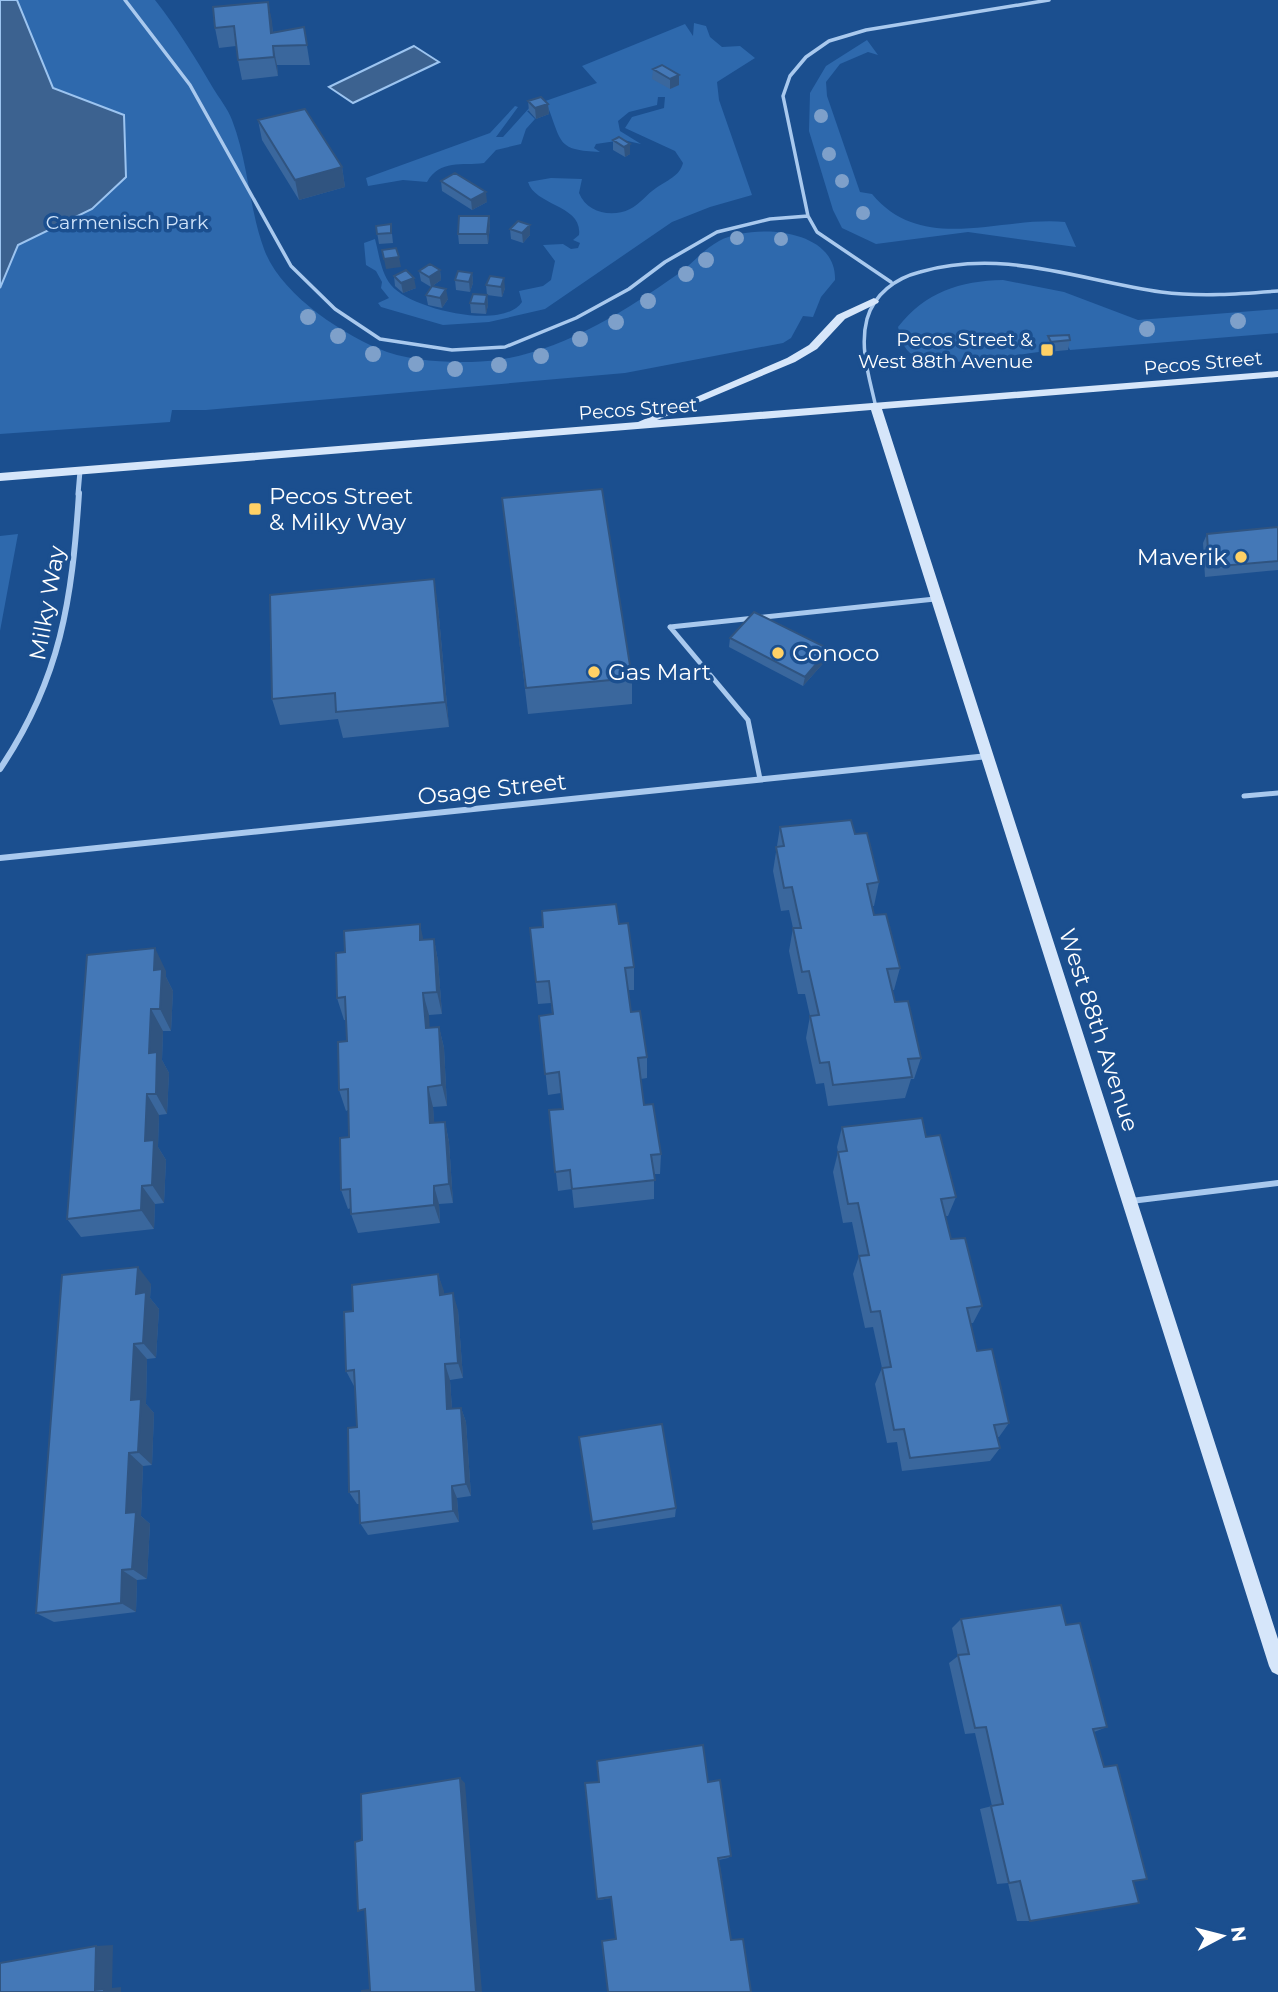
<svg xmlns="http://www.w3.org/2000/svg" width="1278" height="1992" font-family="Montserrat,sans-serif">
<style>
.green{fill:#2e69ad}
.water{fill:#3c6290;stroke:#9cc4f0;stroke-width:2}
.lines{fill:none;stroke-linecap:round;stroke-linejoin:round}
.lane-far2{stroke:#a9c9ee;stroke-width:3.5}
.lane-far1{stroke:#a9c9ee;stroke-width:5}
.lane{stroke:#a9c9ee;stroke-width:6}
.street-far1{stroke:#a9c9ee;stroke-width:5}
.street{stroke:#a9c9ee;stroke-width:6}
.secondary{fill:#d6e6fa;fill-rule:evenodd}
.tree{fill:#7ea0ca}
.wall{fill:#3a679d}
.shaded-wall{fill:#305480}
.building{fill:#4478b7;stroke:#305480;stroke-width:2}
.poi-dot{fill:#ffd166;stroke:#1b4f8f;stroke-width:2.5}
.labels{text-anchor:middle;dominant-baseline:central;stroke-width:7;stroke-linejoin:round;paint-order:stroke}
.far-park-label{font-size:19px;fill:#cfe3fa;stroke:#1b4f8f}
.far-poi-label{font-size:19px;fill:#fff;stroke:#1b4f8f;text-anchor:end}
.far-street-label{font-size:19px;fill:#fff;stroke:#1b4f8f}
.poi-label{font-size:23px;fill:#fff;stroke:#1b4f8f;text-anchor:start}
.street-label{font-size:23px;fill:#fff;stroke:#1b4f8f}
</style>
<rect width="100%" height="100%" fill="#1b4f8f"/>
<path class="green" d="M0 0H155C177 28 195 57 213 88 219 98 228 109 232 120 248 161 249 208 264 249 280 294 344 336 387 352 413 361 444 362 471 362 547 361 618 316 678 274 692 264 704 249 719 241 753 223 837 228 835 280L821 297 813 317 803 316 791 338 783 343 625 373 206 410H172L170 422 0 434Z
M694 23 706 26 710 37 722 47 740 46 755 58 717 82 719 100 752 195 710 207 672 222 545 309 489 322 443 325 381 307 378 303 389 298 381 288 382 282 376 271 366 265 364 243 375 239C379 254 381 273 391 285 410 309 503 331 522 302L519 291 543 286 551 280 555 261 543 245 563 244 571 249 578 248 580 243 573 240 579 235C583 205 535 206 528 182L551 178 582 179 579 193C587 213 612 218 630 209 640 204 647 194 656 188 666 181 680 176 683 163L675 151 625 128 632 117 664 108 665 97H658L657 105 629 112 618 121 620 131 641 144 623 140 596 144 594 148 600 152C558 150 562 144 548 107L527 111 535 119 526 129 521 144 496 150 484 163C462 166 440 159 427 182L403 180 368 186 366 178 490 133 515 106 518 107 496 137H503L531 106 597 83 582 66 685 24 693 36Z
M867 40 878 55 868 52 840 64 826 82 827 96 860 192 872 194C923 255 998 216 1065 222L1076 247 968 232 876 244 842 228 833 210 809 131 810 93 826 66Z
M1003 280 1064 292 1138 320 1278 309V333L1070 350 1067 344 1046 346 1047 351C1016 354 937 371 913 355 903 349 901 338 898 327 925 292 960 281 1003 280Z
M18 534 0 631V536Z"/>
<path class="water" d="M0 0H17L53 88 124 115 126 177 92 209 18 245 0 288Z
M414 46 439 62 353 103 329 87Z"/>
<g class="lines">
<path class="lane-far2" d="M125 0 190 85 291 266 335 309 380 339 452 350 505 347 576 318 629 289 665 262 717 232 770 219 808 216
M891 282 817 232 808 216 783 96 790 76 806 57 829 41 866 30 1049 0
M876 408C870 379 859 349 867 319 874 294 896 278 920 272 1004 248 1078 280 1161 292 1200 297 1239 294 1278 291"/>
<path class="lane-far1" d="M670 627 935 599
M670 627 748 720 760 779
M1244 796 1278 793"/>
<path class="lane" d="M1131 1201 1278 1183"/>
<path class="street-far1" d="M78 494 80 471"/>
<path class="street" d="M0 769C61 678 72 600 79 493
M0 858 988 756"/>
<path class="secondary" d="M874 298 879 301 878 303 845 319 817 349 795 362 657 420 1278 371V377L882 409 1278 1639V1675L1272 1672 1269 1666 871 410 0 481V473L638 422 787 358 809 345 837 315Z"/>
</g>
<g class="tree">
<circle cx="821" cy="116" r="7"/>
<circle cx="829" cy="154" r="7"/>
<circle cx="842" cy="181" r="7"/>
<circle cx="863" cy="213" r="7"/>
<circle cx="737" cy="238" r="7"/>
<circle cx="781" cy="239" r="7"/>
<circle cx="706" cy="260" r="8"/>
<circle cx="686" cy="274" r="8"/>
<circle cx="648" cy="301" r="8"/>
<circle cx="308" cy="317" r="8"/>
<circle cx="1238" cy="321" r="8"/>
<circle cx="616" cy="322" r="8"/>
<circle cx="1147" cy="329" r="8"/>
<circle cx="338" cy="336" r="8"/>
<circle cx="580" cy="339" r="8"/>
<circle cx="373" cy="354" r="8"/>
<circle cx="541" cy="356" r="8"/>
<circle cx="416" cy="364" r="8"/>
<circle cx="499" cy="365" r="8"/>
<circle cx="455" cy="369" r="8"/>
</g>
<path class="wall" d="M268 2 273 32 304 27 310 65H277L278 76 242 80 238 60 236 46 219 48 215 28Z
M653 69 679 75V85L670 89 652 79Z
M528 101 548 104 549 114 536 119 529 111Z
M258 120 342 167 345 187 299 200 262 140Z
M613 140 630 144V154L625 157 613 150Z
M441 181 487 202 472 210 442 191Z
M489 216 490 226 488 244H459L458 234Z
M391 224 393 243 379 244 376 226Z
M510 229 530 235 523 243 511 239Z
M440 270 441 280 431 287 421 281 419 271Z
M472 273 473 283 470 292 456 290 455 280Z
M394 276 416 288 403 293 395 286Z
M486 285 505 288 502 297 487 295 488 305 486 314 471 313 470 303 487 295Z
M426 295 448 299 442 308 428 305Z
M1048 336 1070 340 1068 350 1048 352 1046 346Z
M502 498 632 678V704L528 714Z
M1278 527V570L1205 577 1203 543 1207 534Z
M438 606 449 727 343 738 338 719 280 725 272 699Z
M730 638 829 649 827 659 803 686 729 647Z
M780 827 855 834 879 882 874 906H872L874 915 900 968 894 990H892L895 1002 921 1058 914 1079H911L905 1098 828 1106 824 1083 816 1084 806 1038 810 1016 805 994H798L789 951 793 928 789 910 781 911 773 871Z
M619 924 634 967V990H628L631 1012 647 1057V1078L641 1079 644 1105 661 1154 660 1174H654V1199L574 1208 572 1189 558 1191 549 1110 563 1109 561 1093 548 1095 539 1016 552 1014 551 1003 538 1004 530 928Z
M434 939 438 961 442 1014 429 1015V1028L439 1027 444 1048 447 1106 433 1107 434 1123 445 1122 449 1142 453 1203 439 1204 440 1223 358 1233 351 1214V1208L348 1209 341 1190 349 1137 348 1110 346 1111 339 1090 347 1041 346 1020H344L337 998 424 940Z
M166 971V977L173 991 171 1031H163L162 1060 169 1073 167 1114 159 1115 158 1147 166 1160 164 1203 155 1204 154 1229 81 1237 67 1219Z
M842 1127 926 1137 956 1197 948 1216H945L951 1239 982 1306 973 1323H970L977 1351 1009 1423 999 1437H997L1000 1448 990 1461 902 1471 897 1442 887 1443 875 1384 882 1368 873 1327 865 1328 853 1274 859 1256 852 1222 843 1223 833 1172 838 1152 837 1147Z
M438 1274 444 1294 458 1310 463 1378 450 1380 452 1409 461 1408 466 1422 471 1496 457 1498 459 1522 368 1535 360 1523 359 1504H357L349 1492 357 1427 355 1386H354L346 1371 353 1311Z
M151 1284 150 1298 159 1309 156 1358 147 1359 146 1404 154 1413 152 1465 143 1466 141 1516 150 1524 147 1579 137 1580 136 1612 54 1622 36 1613Z
M579 1437 676 1508 675 1517 593 1530Z
M961 1619 1066 1625 1107 1727 1094 1732 1133 1881 1030 1921H1017L1008 1883 997 1884 980 1809 992 1806 975 1733 965 1734 949 1663 958 1656 952 1628Z
M708 1782 731 1856 728 1858 719 1860 731 1940 743 1939 751 1992 616 1939 611 1898 599 1900 597 1899Z"/>
<path class="shaded-wall" d="M268 2 272 21 274 46 271 33Z
M273 46 277 65 278 76 274 57Z
M679 75V85L670 89V79Z
M548 104 549 114 536 119 535 108Z
M630 144V154L625 157 624 147Z
M342 167 345 187 299 200 295 180Z
M486 192 487 202 472 210 471 200Z
M489 216 490 226 488 244 487 234Z
M530 225V235L523 243 522 233Z
M399 257 401 267 386 269 384 259Z
M440 270 441 280 431 287 429 277Z
M472 273 473 283 470 292 469 282Z
M414 278 416 288 403 293 401 283Z
M504 278 505 288 502 297 501 287Z
M446 289 448 299 442 308 440 298Z
M487 295 488 305 486 314 485 304Z
M434 579 438 606 449 727 445 702Z
M829 649 827 659 803 686 805 677Z
M420 924 425 947 420 940Z
M434 939 438 961 442 1014 437 992Z
M155 948 166 971V977L173 991 171 1031 160 1009 154 970Z
M423 993 429 1015 431 1050 426 1028Z
M151 1009 163 1031 162 1060 169 1073 167 1114 156 1094 149 1053Z
M439 1027 444 1048 447 1106 442 1085Z
M428 1087 433 1107 436 1143 430 1123Z
M147 1094 159 1115 158 1147 166 1160 164 1203 152 1185 145 1141Z
M445 1122 449 1142 453 1203 449 1184Z
M142 1186 155 1204 154 1229 141 1210Z
M434 1186 439 1204 440 1223 434 1205Z
M138 1267 151 1284 150 1298 159 1309 156 1358 143 1343 136 1294Z
M438 1274 444 1291 445 1311 440 1295Z
M453 1293 458 1310 463 1378 458 1363Z
M134 1344 147 1359 146 1404 154 1413 152 1465 138 1452 131 1400Z
M445 1364 450 1380 453 1423 447 1409Z
M461 1408 466 1422 471 1496 466 1484Z
M129 1453 143 1466 141 1516 150 1524 147 1579 132 1569 126 1513Z
M452 1486 457 1498 459 1522 453 1511Z
M122 1570 137 1580 136 1612 121 1603Z
M460 1778 465 1783 482 1992H476Z
M113 1945 112 1988 121 1987V1992H104L95 1990 96 1946Z"/>
<path class="building" d="M268 2 271 33 304 27 307 45 273 46 274 57 238 60 234 26 215 28 213 7Z
M662 65 679 75 670 79 653 69Z
M541 97 548 104 535 108 528 101Z
M305 109 342 167 295 180 258 120Z
M619 137 630 144 624 147 613 140Z
M455 173 486 192 471 200 441 181Z
M459 216H489L487 234H458Z
M518 221 530 225 522 233 510 229Z
M391 224V233L377 234 376 226Z
M396 248 399 257 384 259 382 250Z
M430 264 440 270 429 277 419 271Z
M406 270 414 278 401 283 394 276Z
M458 271 472 273 469 282 455 280Z
M490 276 504 278 501 287 486 285Z
M432 286 446 289 440 298 426 295Z
M473 294 487 295 485 304 470 303Z
M1069 335 1070 340 1051 342 1048 336Z
M602 489 632 678 526 688 502 498Z
M1278 527V561L1209 567 1207 534Z
M434 579 445 702 336 712 335 693 272 699 270 595Z
M754 612 829 649 805 677 730 638Z
M851 820 855 834 867 833 879 882 867 884 874 915 886 914 900 968 887 969 895 1002 908 1001 921 1058 908 1059 912 1077 833 1085 829 1062 820 1063 810 1016 819 1015 809 971 802 972 793 928H801L792 887 784 888 776 847 784 846 780 827Z
M616 904 619 924 628 923 634 967 625 968 631 1012 640 1011 647 1057 638 1058 644 1105 653 1104 661 1154 651 1155 655 1180 572 1189 570 1170 555 1172 549 1110 563 1109 559 1072 545 1074 539 1016 553 1014 549 981 536 982 530 928 543 927 542 911Z
M420 924V940L434 939 437 992 423 993 426 1028 439 1027 442 1085 428 1087 430 1123 445 1122 449 1184 434 1186V1205L351 1214 350 1189 341 1190 340 1138 349 1137 348 1089 339 1090 338 1042 347 1041 345 997 337 998 336 953 345 952 344 931Z
M155 948 154 970 162 969 160 1009H151L149 1053 157 1052 156 1094H147L145 1141 154 1140 152 1185 142 1186 141 1210 67 1219 87 955Z
M922 1118 926 1137 940 1135 956 1197 941 1199 951 1239 965 1238 982 1306 967 1308 977 1351 992 1349 1009 1423 994 1425 1000 1448 910 1458 904 1429 894 1430 882 1368 891 1367 880 1311 871 1312 859 1256 869 1255 858 1203 848 1204 838 1152 847 1151 842 1127Z
M138 1267 136 1294 146 1292 143 1343 134 1344 131 1400 141 1399 138 1452 129 1453 126 1513 136 1512 132 1569 122 1570 121 1603 36 1613 62 1275Z
M438 1274 440 1295 453 1293 458 1363 445 1364 447 1409 461 1408 466 1484 452 1486 453 1511 360 1523 359 1491 349 1492 348 1428 357 1427 354 1370 346 1371 344 1312 353 1311 352 1285Z
M662 1424 676 1508 592 1522 579 1437Z
M1061 1605 1066 1625 1080 1623 1107 1727 1093 1729 1104 1767 1117 1765 1147 1879 1133 1881 1139 1903 1030 1921 1020 1881 1009 1883 991 1806 1003 1804 986 1727 975 1728 958 1655 969 1654 961 1619Z
M703 1745 708 1782 720 1780 731 1856 718 1858 731 1940 743 1939 751 1992H608L602 1941 616 1939 611 1897 597 1899 585 1783 599 1782 597 1761Z
M460 1778 476 1992H362V1991L370 1990 365 1909 358 1911 355 1842 362 1840 361 1794Z
M96 1946 95 1990 104 1989V1992H0V1963Z"/>
<g class="poi-dot">
<rect x="1040" y="343" width="14" height="14" rx="3.5"/>
<rect x="248" y="502" width="14" height="14" rx="3.5"/>
<circle cx="1241" cy="557" r="7"/>
<circle cx="778" cy="653" r="7"/>
<circle cx="594" cy="672" r="7"/>
</g>
<g class="labels">
<g class="far-park-label">
<text x="127" y="222">Carmenisch Park</text>
</g>
<g class="far-poi-label">
<text x="1033" y="339">Pecos Street &amp;<tspan x="1033" dy="22">West 88th Avenue</tspan></text>
</g>
<g class="far-street-label">
<text transform="translate(1203 363) rotate(-5)">Pecos Street</text>
<text transform="translate(638 409) rotate(-4)">Pecos Street</text>
</g>
<g class="poi-label">
<text x="269" y="496">Pecos Street<tspan x="269" dy="26">&amp; Milky Way</tspan></text>
<text x="1227" y="557" text-anchor="end">Maverik</text>
<text x="792" y="653">Conoco</text>
<text x="608" y="672">Gas Mart</text>
</g>
<g class="street-label">
<text transform="translate(47 603) rotate(-80)">Milky Way</text>
<text transform="translate(492 789) rotate(-6)">Osage Street</text>
<text transform="translate(1099 1030) rotate(72)">West 88th Avenue</text>
</g>
</g>
<g transform="translate(1222 1936) rotate(83)" stroke="#1b4f8f" stroke-width="5" paint-order="stroke">
<path d="M0-5L12 26L0 18L-12 26Z" fill="#ffffff"/>
<text y="-10" font-size="19" font-weight="bold" text-anchor="middle" fill="#ffffff">N</text>
</g>
</svg>
